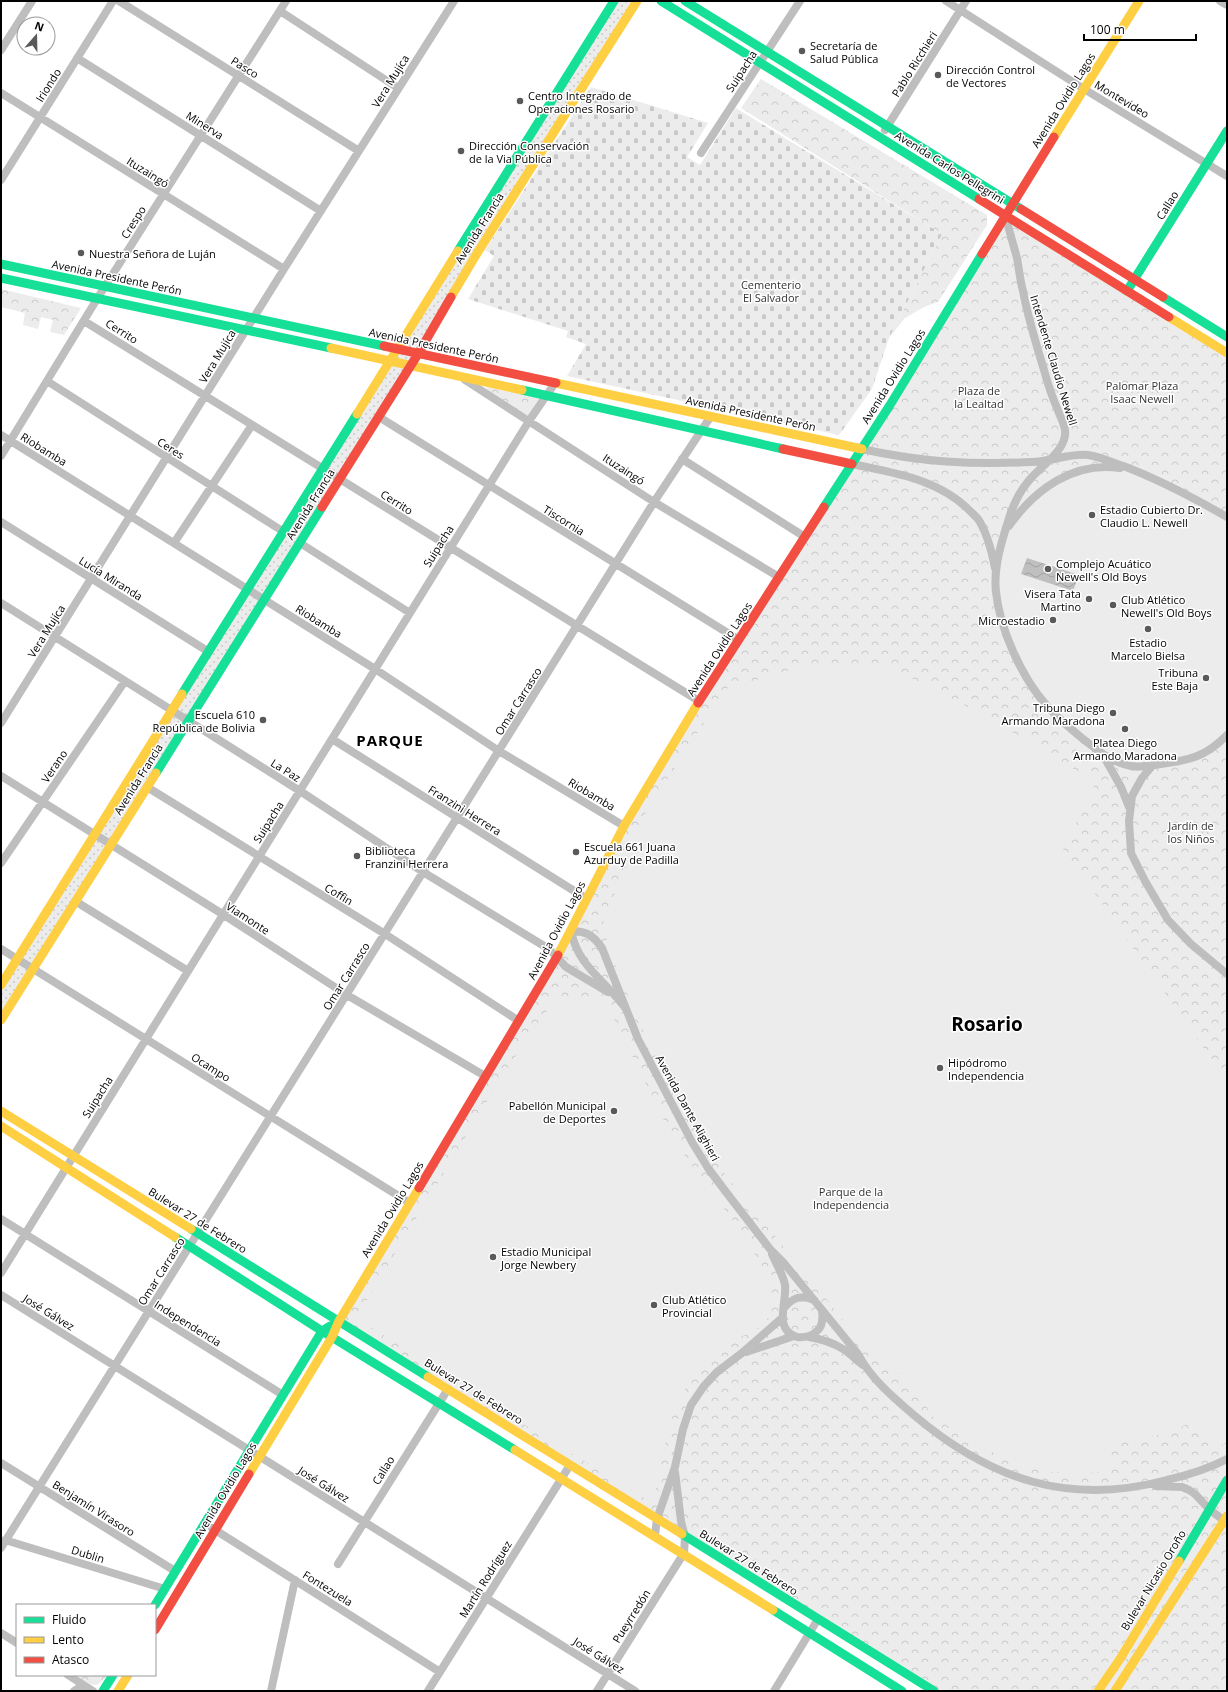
<svg xmlns="http://www.w3.org/2000/svg" width="1228" height="1692" font-family="'Open Sans',sans-serif">
<style>
.grass{fill:url(#grass-dots)}
.forest{fill:url(#forest-crowns)}
.cemetery{fill:url(#cemetery-stones)}
.pitch{fill:#ececec}
.water{fill:url(#water-waves)}
.lines{fill:none;stroke-linecap:round;stroke-linejoin:round}
.street{stroke:#bebebe;stroke-width:8}
.fast{stroke:#16e098;stroke-width:9}
.slow{stroke:#ffcf43;stroke-width:9}
.jam{stroke:#f24e42;stroke-width:9}
.poi-dot{fill:#595959;stroke:#fff;stroke-width:1.5}
.labels{text-anchor:middle;dominant-baseline:central;stroke-width:3;stroke-linejoin:round;paint-order:stroke}
.poi-label{font-size:11px;fill:#000;stroke:#fff;text-anchor:start}
.street-label{font-size:11px;fill:#000;stroke:#fff}
.park-label{font-size:11px;fill:#333;stroke:#fff}
.district-label{font-size:15px;font-weight:bold;letter-spacing:1px;fill:#000;stroke:#fff}
.town-label{font-size:19px;font-weight:bold;fill:#000;stroke:#fff}
</style>
<defs>
<pattern id="grass-dots" width="8" height="8" patternUnits="userSpaceOnUse"><rect width="8" height="8" fill="#ececec"/><path d="M2 2h.1M6 6h.1" fill="none" stroke="#c9c9c9" stroke-width="1.8" stroke-linecap="round"/></pattern>
<pattern id="forest-crowns" width="20" height="18" patternUnits="userSpaceOnUse"><rect width="20" height="18" fill="#ececec"/><path d="M2 6a3 3 0 1 1 6 0M12 15a3 3 0 1 1 6 0" fill="none" stroke="#c9c9c9"/></pattern>
<pattern id="cemetery-stones" width="16" height="16" patternUnits="userSpaceOnUse"><rect width="16" height="16" fill="#ececec"/><path d="M2 7V4a2 2 0 0 1 4 0v3zM10 15v-3a2 2 0 0 1 4 0v3z" fill="#c9c9c9"/></pattern>
<pattern id="water-waves" width="16" height="10" patternUnits="userSpaceOnUse"><rect width="16" height="10" fill="#bfbfbf"/><path d="M0 5q4-4 8 0t8 0" fill="none" stroke="#a2a2a2"/></pattern>
</defs>
<rect width="100%" height="100%" fill="#fff"/>
<path class="grass" d="M614 1H637L1 1020V985Z"/>
<path class="forest" d="M761 79 987 215V225L938 302 924 307 905 318 889 338 942 234 741 108Z
M1005 215 1227 353V1691H934L339 1321 485 1076 624 826Z
M1 289 81 308 64 335 50 332 53 320 41 317 38 329 23 325 25 313 1 307Z
M487 387 538 398 540 400 530 415H526L486 389Z
M87 1675H107C96 1690 93 1686 78 1677Z"/>
<path class="cemetery" d="M591 87 708 123 687 157 700 165 736 108 942 234 889 338 872 389 839 435 567 376 586 344 566 337 568 331 468 299 494 256 485 250Z"/>
<path class="pitch" d="M1083 470H1135L1227 517V735L1205 753 1153 765 1119 763 1047 706 1015 655 996 591 1006 531 1033 498Z
M844 663 868 665 888 669 920 682 981 714 1096 782 1063 849 1227 1081V1442L1215 1449 1196 1420 1172 1431 1154 1436 1109 1439 1111 1475 1106 1472C1084 1473 1061 1474 1039 1470 1000 1461 964 1436 930 1415L928 1409 899 1369H887L882 1367 867 1350 868 1348 859 1337 858 1338 848 1326 725 1174 682 1107 636 1015 608 947 603 919 627 868 618 864C628 840 642 819 656 797 679 761 703 726 725 689L805 666Z
M559 993 565 999 594 997 606 1004C632 1052 652 1103 681 1150 708 1192 747 1231 767 1278 773 1290 776 1301 770 1315 762 1329 741 1336 728 1344 714 1353 701 1367 691 1380 674 1403 667 1431 662 1459 659 1474 657 1488 651 1502L478 1396 360 1320 358 1315 505 1072Z"/>
<path class="water" d="M1027 558 1079 575 1073 591 1021 574Z"/>
<g class="lines">
<path class="street" d="M119 1 359 151
M946 1 1084 89 1227 176
M1220 1 1227 5
M280 11 398 88
M1 50 32 1
M77 58 321 211
M1 93 284 269
M885 130 966 1
M701 153 800 1
M1 180 113 1
M1005 215C1009 229 1013 244 1017 258 1019 269 1020 280 1023 291 1028 318 1036 344 1044 370 1048 385 1053 399 1059 413 1061 418 1064 424 1065 430 1068 451 1037 468 1027 483 1020 491 1015 502 1011 512 1003 537 993 566 996 592 1000 630 1022 678 1047 706 1058 718 1071 729 1083 739 1099 751 1111 762 1131 766 1140 768 1152 765 1161 764 1190 760 1205 757 1227 735
M84 321 699 701
M465 380 654 502 779 577
M47 381 284 532
M379 417 739 640
M1 435 375 669 499 751 624 826
M862 449C920 462 972 465 1031 462 1051 462 1069 453 1088 455 1101 457 1114 463 1126 467 1162 481 1194 498 1227 517
M1 456 97 299 286 1
M682 459 805 537
M852 464C894 473 939 479 970 511 973 514 978 518 980 522 988 536 992 552 995 568
M1 522 209 652
M1009 526C1035 489 1074 461 1120 468
M174 543 252 425
M300 543 410 613
M1 603 300 791 423 872 549 949 566 967 608 992
M1 723 284 269 454 1
M332 739 587 899
M1103 755 1121 787 1129 807
M1153 765 1142 778 1132 796 1129 821 1131 853 1145 881 1168 920 1191 944 1227 974
M1 776 224 915 347 995 485 1076
M147 787 385 934 519 1021
M1 863 125 681
M75 901 188 971
M1 949 410 1203
M626 1009C606 981 578 967 571 931 586 931 593 935 602 948L638 1039 692 1142 708 1168 726 1192 770 1249 783 1262 858 1354C871 1379 894 1398 915 1416 991 1480 1069 1506 1167 1480 1188 1475 1208 1469 1227 1459
M1 1219 283 1395
M772 1254C776 1264 783 1274 785 1285 787 1303 773 1330 797 1337 804 1338 812 1336 817 1331 823 1326 823 1318 822 1311
M1 1273 529 421 555 383
M1 1295 635 1691
M784 1308C792 1298 801 1294 814 1300
M809 1337C821 1339 832 1342 843 1349 850 1353 856 1360 863 1365
M746 1352 794 1336
M1 1463 175 1571
M1156 1486 1182 1487 1189 1490 1195 1494 1209 1509 1227 1523
M212 1528 440 1672
M655 1535 657 1519 675 1467 683 1429 691 1405 704 1386 717 1372 742 1353 782 1318
M5 1540 165 1589
M1 1548 654 502 711 416
M338 1564 448 1389
M1 1633 17 1643
M68 1675 93 1691
M74 1691 83 1685
M271 1691 295 1580
M428 1691 570 1465
M597 1691 684 1553 685 1537 681 1521 675 1472
M774 1691 818 1619"/>
<path class="fast" d="M661 1 979 199
M685 1 1021 209
M458 251 614 1
M1 264 384 346
M1 278 331 348
M1127 291 1227 131
M1163 297 1227 337
M522 390 783 449
M824 507 890 405 982 254
M182 694 357 414
M156 773 322 507
M191 1229 428 1377
M175 1237 322 1331 515 1450
M682 1534 934 1691
M1179 1561 1227 1480
M155 1605 322 1331 330 1326
M773 1610 902 1691
M103 1691 113 1675"/>
<path class="slow" d="M1054 137 1139 1
M451 297 476 255 637 1
M1169 317 1227 353
M331 348 522 390
M556 383 862 449
M357 414 458 251
M558 955 624 826 698 703
M1 985 182 694
M1 1020 156 773
M1 1111 191 1229
M1 1126 175 1237
M428 1377 682 1534
M515 1450 773 1610
M249 1474 332 1337 339 1321 419 1188
M118 1691 128 1675
M1098 1691 1120 1659 1179 1561
M1115 1691 1227 1516"/>
<path class="jam" d="M979 199 1169 317
M1021 209 1163 297
M982 254 1054 137
M384 346 556 383
M783 449 852 464
M322 507 418 354 451 297
M698 703 824 507
M419 1188 558 955
M155 1630 249 1474"/>
</g>
<g class="poi-dot">
<circle cx="802" cy="51" r="4"/>
<circle cx="938" cy="75" r="4"/>
<circle cx="520" cy="101" r="4"/>
<circle cx="461" cy="151" r="4"/>
<circle cx="81" cy="253" r="4"/>
<circle cx="1092" cy="515" r="4"/>
<circle cx="1048" cy="569" r="4"/>
<circle cx="1089" cy="599" r="4"/>
<circle cx="1113" cy="605" r="4"/>
<circle cx="1053" cy="620" r="4"/>
<circle cx="1148" cy="629" r="4"/>
<circle cx="1206" cy="678" r="4"/>
<circle cx="1113" cy="713" r="4"/>
<circle cx="263" cy="720" r="4"/>
<circle cx="1125" cy="729" r="4"/>
<circle cx="576" cy="852" r="4"/>
<circle cx="357" cy="856" r="4"/>
<circle cx="940" cy="1068" r="4"/>
<circle cx="614" cy="1111" r="4"/>
<circle cx="493" cy="1257" r="4"/>
<circle cx="654" cy="1305" r="4"/>
</g>
<g class="labels">
<g class="poi-label">
<text x="810" y="45">Secretaría de<tspan x="810" dy="13">Salud Pública</tspan></text>
<text x="946" y="69">Dirección Control<tspan x="946" dy="13">de Vectores</tspan></text>
<text x="528" y="95">Centro Integrado de<tspan x="528" dy="13">Operaciones Rosario</tspan></text>
<text x="469" y="145">Dirección Conservación<tspan x="469" dy="13">de la Via Pública</tspan></text>
<text x="89" y="253">Nuestra Señora de Luján</text>
<text x="1100" y="509">Estadio Cubierto Dr.<tspan x="1100" dy="13">Claudio L. Newell</tspan></text>
<text x="1056" y="563">Complejo Acuático<tspan x="1056" dy="13">Newell's Old Boys</tspan></text>
<text x="1081" y="593" text-anchor="end">Visera Tata<tspan x="1081" dy="13">Martino</tspan></text>
<text x="1121" y="599">Club Atlético<tspan x="1121" dy="13">Newell's Old Boys</tspan></text>
<text x="1045" y="620" text-anchor="end">Microestadio</text>
<text x="1148" y="642" text-anchor="middle">Estadio<tspan x="1148" dy="13">Marcelo Bielsa</tspan></text>
<text x="1198" y="672" text-anchor="end">Tribuna<tspan x="1198" dy="13">Este Baja</tspan></text>
<text x="1105" y="707" text-anchor="end">Tribuna Diego<tspan x="1105" dy="13">Armando Maradona</tspan></text>
<text x="255" y="714" text-anchor="end">Escuela 610<tspan x="255" dy="13">República de Bolivia</tspan></text>
<text x="1125" y="742" text-anchor="middle">Platea Diego<tspan x="1125" dy="13">Armando Maradona</tspan></text>
<text x="584" y="846">Escuela 661 Juana<tspan x="584" dy="13">Azurduy de Padilla</tspan></text>
<text x="365" y="850">Biblioteca<tspan x="365" dy="13">Franzini Herrera</tspan></text>
<text x="948" y="1062">Hipódromo<tspan x="948" dy="13">Independencia</tspan></text>
<text x="606" y="1105" text-anchor="end">Pabellón Municipal<tspan x="606" dy="13">de Deportes</tspan></text>
<text x="501" y="1251">Estadio Municipal<tspan x="501" dy="13">Jorge Newbery</tspan></text>
<text x="662" y="1299">Club Atlético<tspan x="662" dy="13">Provincial</tspan></text>
</g>
<g class="street-label">
<text transform="translate(914 64) rotate(-58)">Pablo Ricchieri</text>
<text transform="translate(245 67) rotate(32)">Pasco</text>
<text transform="translate(741 71) rotate(-57)">Suipacha</text>
<text transform="translate(390 81) rotate(-58)">Vera Mujíca</text>
<text transform="translate(48 85) rotate(-58)">Iriondo</text>
<text transform="translate(1122 99) rotate(31)">Montevideo</text>
<text transform="translate(1063 100) rotate(-58)">Avenida Ovidio Lagos</text>
<text transform="translate(205 125) rotate(32)">Minerva</text>
<text transform="translate(950 167) rotate(32)">Avenida Carlos Pellegrini</text>
<text transform="translate(148 172) rotate(32)">Ituzaingó</text>
<text transform="translate(1167 205) rotate(-58)">Callao</text>
<text transform="translate(133 222) rotate(-58)">Crespo</text>
<text transform="translate(479 228) rotate(-58)">Avenida Francia</text>
<text transform="translate(117 277) rotate(12)">Avenida Presidente Perón</text>
<text transform="translate(122 331) rotate(32)">Cerrito</text>
<text transform="translate(434 345) rotate(12)">Avenida Presidente Perón</text>
<text transform="translate(217 356) rotate(-59)">Vera Mujíca</text>
<text transform="translate(1054 360) rotate(73)">Intendente Claudio Newell</text>
<text transform="translate(893 376) rotate(-58)">Avenida Ovidio Lagos</text>
<text transform="translate(751 413) rotate(12)">Avenida Presidente Perón</text>
<text transform="translate(171 448) rotate(32)">Ceres</text>
<text transform="translate(44 449) rotate(32)">Riobamba</text>
<text transform="translate(624 469) rotate(33)">Ituzaingó</text>
<text transform="translate(397 502) rotate(32)">Cerrito</text>
<text transform="translate(310 504) rotate(-58)">Avenida Francia</text>
<text transform="translate(564 520) rotate(32)">Tiscornia</text>
<text transform="translate(438 546) rotate(-58)">Suipacha</text>
<text transform="translate(111 578) rotate(32)">Lucía Miranda</text>
<text transform="translate(319 621) rotate(32)">Riobamba</text>
<text transform="translate(46 631) rotate(-58)">Vera Mujíca</text>
<text transform="translate(719 649) rotate(-57)">Avenida Ovidio Lagos</text>
<text transform="translate(518 701) rotate(-58)">Omar Carrasco</text>
<text transform="translate(54 766) rotate(-56)">Verano</text>
<text transform="translate(286 770) rotate(32)">La Paz</text>
<text transform="translate(138 779) rotate(-58)">Avenida Francia</text>
<text transform="translate(592 794) rotate(31)">Riobamba</text>
<text transform="translate(465 810) rotate(32)">Franzini Herrera</text>
<text transform="translate(268 822) rotate(-58)">Suipacha</text>
<text transform="translate(339 894) rotate(31)">Coffin</text>
<text transform="translate(248 918) rotate(33)">Viamonte</text>
<text transform="translate(556 930) rotate(-62)">Avenida Ovidio Lagos</text>
<text transform="translate(346 976) rotate(-58)">Omar Carrasco</text>
<text transform="translate(211 1067) rotate(32)">Ocampo</text>
<text transform="translate(97 1097) rotate(-58)">Suipacha</text>
<text transform="translate(688 1108) rotate(61)">Avenida Dante Alighieri</text>
<text transform="translate(392 1209) rotate(-59)">Avenida Ovidio Lagos</text>
<text transform="translate(198 1220) rotate(32)">Bulevar 27 de Febrero</text>
<text transform="translate(161 1271) rotate(-58)">Omar Carrasco</text>
<text transform="translate(49 1312) rotate(32)">José Gálvez</text>
<text transform="translate(188 1323) rotate(32)">Independencia</text>
<text transform="translate(474 1391) rotate(32)">Bulevar 27 de Febrero</text>
<text transform="translate(383 1470) rotate(-58)">Callao</text>
<text transform="translate(324 1484) rotate(32)">José Gálvez</text>
<text transform="translate(225 1490) rotate(-59)">Avenida Ovidio Lagos</text>
<text transform="translate(94 1508) rotate(32)">Benjamín Virasoro</text>
<text transform="translate(88 1554) rotate(17)">Dublin</text>
<text transform="translate(749 1562) rotate(32)">Bulevar 27 de Febrero</text>
<text transform="translate(485 1579) rotate(-58)">Martín Rodríguez</text>
<text transform="translate(1153 1580) rotate(-59)">Bulevar Nicasio Oroño</text>
<text transform="translate(328 1588) rotate(32)">Fontezuela</text>
<text transform="translate(631 1616) rotate(-58)">Pueyrredón</text>
<text transform="translate(599 1655) rotate(32)">José Gálvez</text>
</g>
<g class="park-label">
<text x="771" y="284">Cementerio<tspan x="771" dy="13">El Salvador</tspan></text>
<text x="1142" y="385">Palomar Plaza<tspan x="1142" dy="13">Isaac Newell</tspan></text>
<text x="979" y="390">Plaza de<tspan x="979" dy="13">la Lealtad</tspan></text>
<text x="1191" y="825">Jardín de<tspan x="1191" dy="13">los Niños</tspan></text>
<text x="851" y="1191">Parque de la<tspan x="851" dy="13">Independencia</tspan></text>
</g>
<g class="district-label">
<text x="390" y="740">PARQUE</text>
</g>
<g class="town-label">
<text x="987" y="1024">Rosario</text>
</g>
</g>
<rect width="1228" height="1692" fill="none" stroke="#000000" stroke-width="4"/>
<rect x="16" y="1604" width="140" height="72" fill="#ffffff" stroke="#999999"/>
<rect x="24" y="1617" width="20" height="6" fill="#16e098" stroke="#999999"/>
<text x="52" y="1624" font-size="12" fill="#000000">Fluido</text>
<rect x="24" y="1637" width="20" height="6" fill="#ffcf43" stroke="#999999"/>
<text x="52" y="1644" font-size="12" fill="#000000">Lento</text>
<rect x="24" y="1657" width="20" height="6" fill="#f24e42" stroke="#999999"/>
<text x="52" y="1664" font-size="12" fill="#000000">Atasco</text>
<g transform="translate(36 36) rotate(20)"><circle r="19" fill="#ffffff" stroke="#999999"/>
<path d="M0-3L7 15L0 10L-7 15Z" fill="#595959"/>
<text y="-6" font-size="11" font-weight="bold" text-anchor="middle" fill="#000000">N</text>
</g>
<path d="M1084 34v6h112v-6" fill="none" stroke="#000000" stroke-width="2"/>
<text x="1090" y="34" font-size="12" fill="#000000" stroke="#ffffff" stroke-width="3" paint-order="stroke">100 m</text>
</svg>
